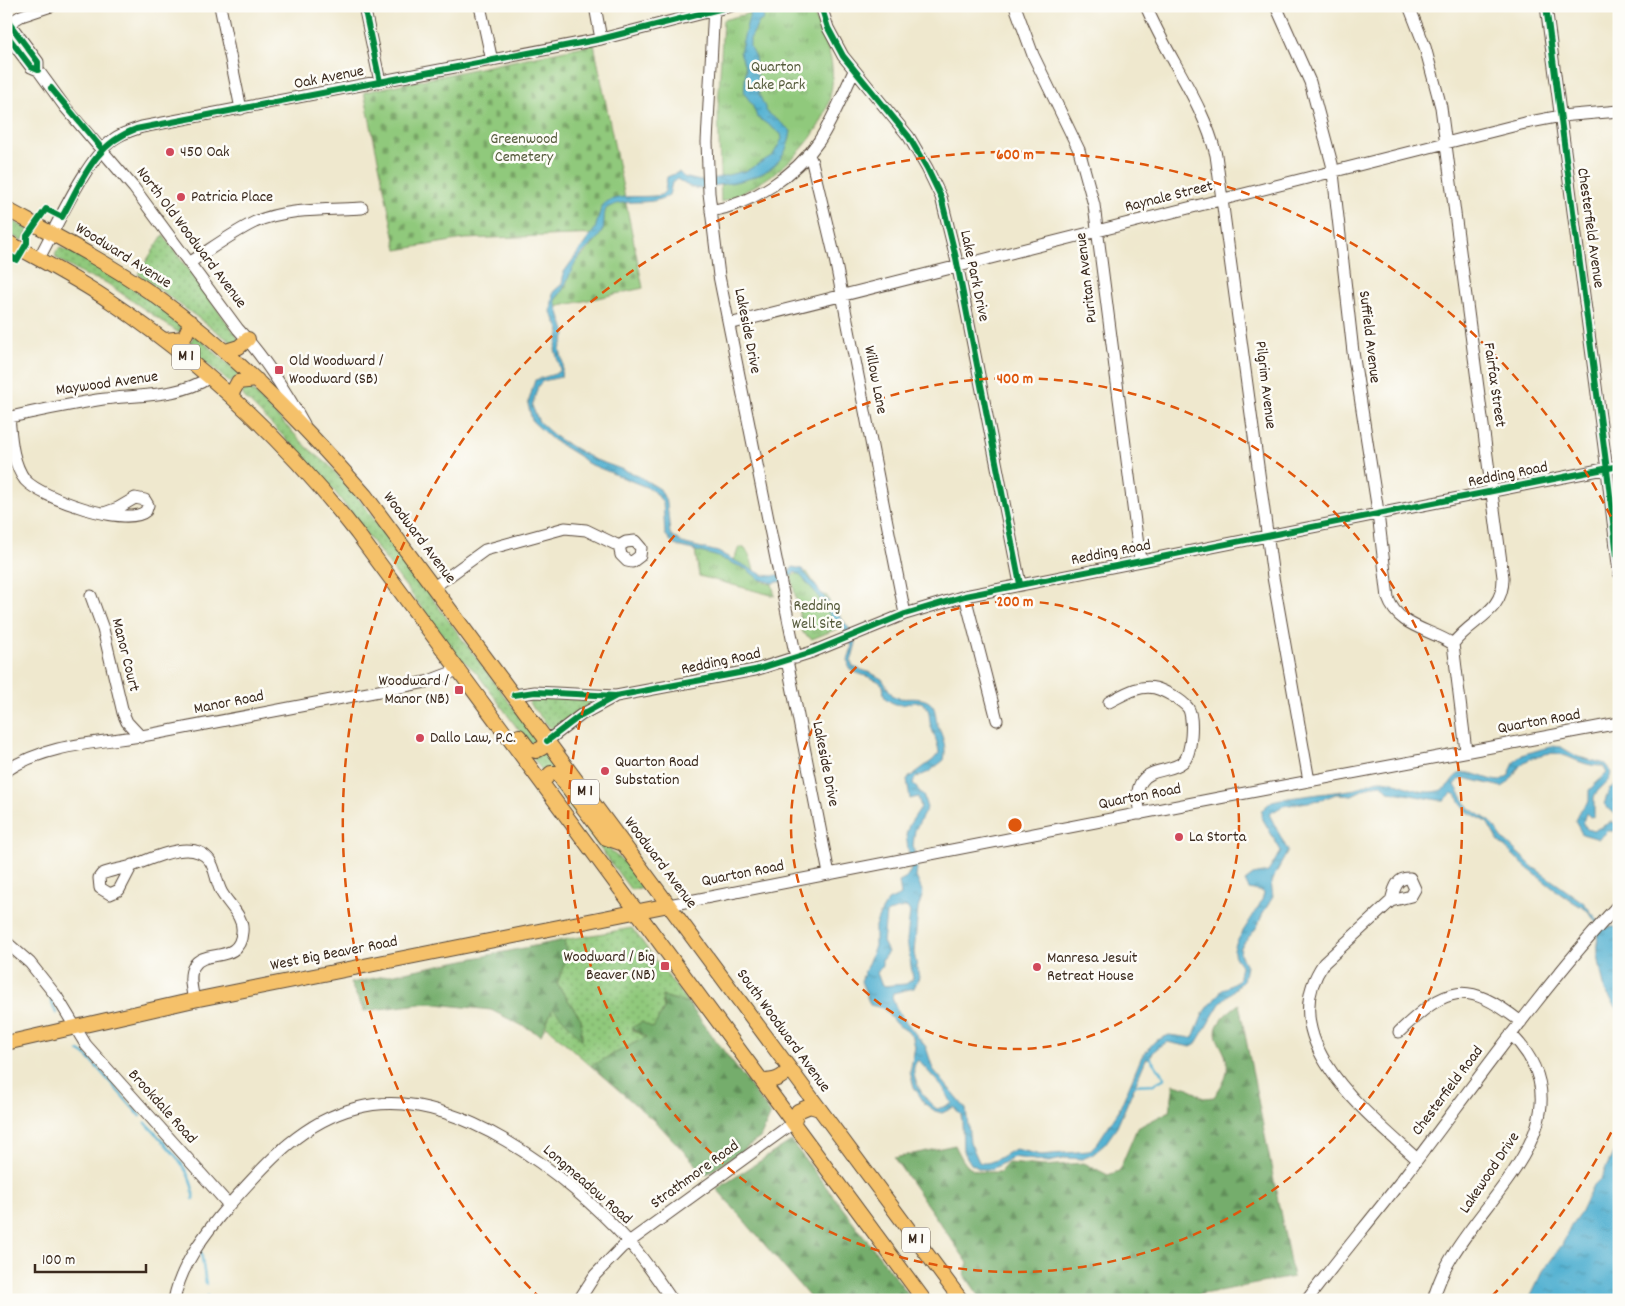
<svg xmlns="http://www.w3.org/2000/svg" width="1625" height="1306" font-family="Dekko,sans-serif">
<style>
.grass{fill:url(#grass-dots);stroke:#667a4d}
.forest{fill:url(#forest-firs);stroke:#586c45}
.cemetery{fill:url(#cemetery-stones);stroke:#667a4d}
.park{fill:url(#park-tufts);stroke:#667a4d}
.water{fill:url(#water-ripples);stroke:#476e78;fill-rule:evenodd}
.lines{fill:none;stroke-linecap:round;stroke-linejoin:round}
.stream{stroke:#53b1d1;stroke-width:2.5}
.minor-casing{stroke:#564638;stroke-width:13}
.major-casing{stroke:#564638;stroke-width:16}
.minor{stroke:#fff;stroke-width:11}
.major{stroke:#f5c16b;stroke-width:14}
.cycleway-casing{stroke:#fdfcf7;stroke-width:9}
.cycleway{stroke:#00873e;stroke-width:6}
.ring{fill:none;stroke:#df570d;stroke-width:2.5;stroke-dasharray:9 6}
.poi-dot{fill:#d1495b;stroke:#fdfcf7;stroke-width:2}
.labels{text-anchor:middle;dominant-baseline:central;stroke-width:5;stroke-linejoin:round;paint-order:stroke}
.shield{fill:#fdfcf7;stroke:#75695f;stroke-width:1}
.shield-label{font-size:15px;font-weight:bold;fill:#3b2a1e}
.park-label{font-size:16px;fill:#545a3a;stroke:#fdfcf7}
.street-label{font-size:16px;fill:#3b2a1e;stroke:#fdfcf7}
.poi-label{font-size:16px;fill:#3b2a1e;stroke:#fdfcf7;text-anchor:start}
.centre{fill:#df570d;stroke:#fdfcf7;stroke-width:2.5}
.ring-label{font-size:15px;text-anchor:middle;font-weight:bold;fill:#df570d;stroke:#fdfcf7;stroke-width:5;stroke-linejoin:round;paint-order:stroke}
</style>
<defs>
<pattern id="grass-dots" width="8" height="8" patternUnits="userSpaceOnUse" patternTransform="scale(1.25)"><rect width="8" height="8" fill="#90c97c"/><path d="M2 2h.1M6 6h.1" fill="none" stroke="#77a365" stroke-width="1.8" stroke-linecap="round"/></pattern>
<pattern id="forest-firs" width="22" height="20" patternUnits="userSpaceOnUse" patternTransform="scale(1.25)"><rect width="22" height="20" fill="#74ad6c"/><path d="M5 1l3.5 6h-7zM16 11l3.5 6h-7z" fill="#608d58"/></pattern>
<pattern id="cemetery-stones" width="16" height="16" patternUnits="userSpaceOnUse" patternTransform="scale(1.25)"><rect width="16" height="16" fill="#90c97c"/><path d="M2 7V4a2 2 0 0 1 4 0v3zM10 15v-3a2 2 0 0 1 4 0v3z" fill="#77a365"/></pattern>
<pattern id="park-tufts" width="24" height="20" patternUnits="userSpaceOnUse" patternTransform="scale(1.25)"><rect width="24" height="20" fill="#90c97c"/><path d="M3 7l-1-3M5 7V3M7 7l1-3M15 17l-1-3M17 17v-4M19 17l1-3" fill="none" stroke="#77a365"/></pattern>
<pattern id="water-ripples" width="26" height="14" patternUnits="userSpaceOnUse" patternTransform="scale(1.25)"><rect width="26" height="14" fill="#53b1d1"/><path d="M2 4q2-2 4 0t4 0M15 11q2-2 4 0t4 0" fill="none" stroke="#4690a9"/></pattern>
</defs>
<rect width="100%" height="100%" fill="#fdfcf7"/>
<filter id="ink" filterUnits="userSpaceOnUse"><feTurbulence type="fractalNoise" baseFrequency=".02" numOctaves="2"/><feDisplacementMap in="SourceGraphic" scale="10" xChannelSelector="R" yChannelSelector="G"/><feConvolveMatrix kernelMatrix="1 2 1 2 8 2 1 2 1" color-interpolation-filters="sRGB"/></filter>
<filter id="wash" filterUnits="userSpaceOnUse"><feTurbulence type="fractalNoise" baseFrequency=".0096" numOctaves="4" result="noise"/><feDisplacementMap in="SourceGraphic" scale="20" xChannelSelector="R" yChannelSelector="G"/><feGaussianBlur stdDeviation="1.12" result="paint"/><feColorMatrix in="noise" values="0 0 0 0 0 0 0 0 0 0 0 0 0 0 0 0 0 1.4 0 .05"/><feComposite in="paint" operator="in"/></filter>
<g filter="url(#wash)">
<rect width="100%" height="100%" fill="#efe8ce"/>
<path class="grass" d="M6 217 29 230 22 241 6 232Z
M163 235 239 339 235 345 138 274Z
M60 248C95 257 152 303 183 325L179 333 105 282 82 274 56 258 55 253Z
M194 334 240 374 230 383 185 344 192 340Z
M249 387 309 449 329 465 361 502 531 732 535 739 534 743H530L523 736 476 672 457 655 335 492 298 451 244 397 241 389Z
M531 697 596 700 551 729 529 703Z
M544 751 556 769 544 773 532 757Z
M557 780 562 784 614 854 630 866 645 887 631 890 555 788 554 782Z
M632 928 688 1003 662 996 664 1009 653 1029H631L647 1037 591 1066 545 1025 553 1007 582 1039 581 1019 557 984 567 956 564 940Z"/>
<path class="forest" d="M564 940 567 956 557 984 581 1019 582 1040 553 1008 541 1035 491 1010 428 1003 364 1011 350 983Z
M662 996 688 1003 771 1114 760 1138 706 1175 660 1126 591 1066 646 1037 631 1028 642 1022 653 1028 664 1009Z
M1239 1004 1293 1277 1171 1300H982L964 1274 968 1263 894 1158 955 1145C968 1172 970 1172 1000 1172L1008 1163 1044 1166 1084 1163 1108 1175 1119 1171 1137 1128 1170 1111 1174 1084 1189 1088 1203 1098 1214 1097C1218 1090 1224 1083 1226 1076 1235 1042 1191 1038 1239 1004Z
M791 1141 913 1300H812L717 1189Z"/>
<path class="cemetery" d="M594 44 643 288 556 307 555 300C565 290 565 279 572 268 580 255 594 247 600 234L464 239 397 250 364 92Z"/>
<path class="park" d="M778 6H811C817 24 831 50 832 67 838 133 776 181 721 202L718 110 723 20Z
M739 547 744 548C757 560 748 582 772 584L775 596 699 576 695 550 734 560Z
M807 572 820 593 827 596 837 621 844 626 812 639 803 633 791 575Z"/>
<path class="water" d="M749 6H761L764 19 759 22 750 39V47L755 57 759 94 767 112 791 131C786 169 759 178 725 184 715 185 705 189 694 188 688 187 682 182 677 179L672 183 669 195C650 208 624 196 606 209 603 216 605 222 603 229 598 242 586 248 578 259 569 272 567 288 555 300L566 334 560 349 563 364 561 377 543 381 538 386 532 406 539 422 557 438 593 459 635 474 660 489 667 503 670 534 682 543 718 552 763 575 773 576 788 572 793 567 802 569 849 628 856 643 851 662 853 667 871 673 882 679 893 696C903 701 914 696 925 700 938 705 934 716 938 726 943 738 947 747 944 760L929 772 915 778 913 784 923 795 927 808 915 830 913 845 917 869 916 877 923 893 918 909 914 953 919 977 914 988 893 993 892 998 898 1012 926 1047 933 1069 966 1109 970 1142 979 1162C991 1167 1004 1153 1016 1149L1041 1155 1089 1151 1098 1142 1119 1110 1142 1056 1155 1041 1169 1035 1193 1038 1203 1014 1221 991 1238 981 1241 966C1239 961 1234 958 1234 952 1233 941 1260 910 1264 894L1263 892 1249 889 1245 881 1253 875 1268 872 1281 851 1261 816 1262 810 1272 801 1281 799C1304 796 1327 793 1350 790 1362 789 1369 780 1382 780 1399 781 1414 793 1431 792 1453 791 1449 776 1462 773 1474 771 1487 780 1499 781L1508 776 1515 761 1521 755 1552 746 1561 747 1578 757 1606 764C1620 779 1599 785 1594 797V816L1590 817 1586 813 1583 822 1587 829 1593 831 1611 822 1619 823V831H1608L1599 839 1582 834 1575 821 1578 813 1589 801V790L1607 773 1603 766C1568 766 1565 741 1526 761 1515 767 1514 781 1502 787L1464 778 1460 779 1455 785 1468 807 1491 822 1502 838 1533 867 1584 903 1603 927H1619V1011L1605 991 1598 956 1597 924 1588 911 1562 895 1527 868 1498 841 1487 822 1466 811 1457 796 1452 793 1445 800H1438L1388 791 1382 784 1373 785 1352 795 1336 794 1320 800 1283 806 1269 814 1288 851 1271 882 1273 897 1264 911 1257 927 1241 947 1240 954 1246 966 1243 981 1221 1002 1195 1045 1191 1047 1167 1042 1156 1049 1149 1058 1146 1059 1117 1127 1105 1144 1092 1155 1082 1159 1067 1158 1049 1162 1013 1157 992 1169H980L971 1164 963 1151 962 1121 961 1115 954 1107 942 1113 935 1111 925 1104 914 1087 910 1072 915 1047 913 1038 907 1031 896 1024 883 1008 870 1005 861 981 875 946V926L879 916 888 901 901 895 899 882 905 879 911 870 906 835 909 825 921 807 918 797 910 799 907 779 933 760 939 753C938 743 935 738 932 729 927 718 933 710 921 702 905 701 902 711 885 698 883 694 884 690 883 686 880 678 857 675 849 669L848 660 852 647 844 628 830 615 816 593 799 574 795 572 784 581 772 583 759 579 746 569 715 556 674 545 665 534 663 502 651 489 587 463 579 456 553 440 532 421 528 404 535 380 555 374 560 370 555 349 560 331 551 312 553 292 562 284 564 272 595 229 602 205C618 192 642 199 661 195L665 191 667 177 679 172 684 177 700 181 716 178 748 170 773 155 782 139 781 134 757 117 752 104 744 93 746 69 740 52 750 13ZM907 907 910 912 907 940 913 979 906 984 882 986 877 973 882 966V960L888 952 883 942 886 914 888 912ZM918 1060 944 1089 952 1104 937 1109C925 1101 905 1073 918 1060Z
M1619 785V814L1616 815 1604 804 1610 788Z
M1619 1141V1300H1529L1543 1271 1562 1245 1571 1226 1579 1215 1592 1187 1601 1178Z"/>
<g class="lines">
<path class="stream" d="M49 995 56 1013
M79 1051 87 1056 140 1116
M1133 1085 1154 1084 1165 1078 1149 1057
M146 1123C163 1143 196 1170 193 1199
M201 1252 206 1284
M207 1296 208 1300"/>
</g>
</g>
<g filter="url(#ink)">
<g class="lines">
<defs>
<path id="minor" d="M220 6 241 109
M364 6 380 82
M480 6 492 61
M595 6 601 39
M714 6 707 142 709 193 719 276 796 658
M821 6 828 28 843 56 909 137 927 168 941 197 956 258 1020 584
M1015 6 1033 55 1079 150 1094 205 1140 561
M1146 6C1167 57 1203 102 1216 155L1273 577 1309 781
M1276 6 1310 82 1332 164 1353 352 1377 505 1388 598C1398 627 1430 629 1453 644
M1409 6 1425 47 1441 107 1503 577C1504 613 1472 618 1453 644L1466 751
M1546 6 1607 470 1619 573
M6 19 38 62V70
M6 25 21 16 51 6
M6 34 31 67 38 70 65 107 134 188 238 329C265 358 285 390 304 424
M808 154 812 162 834 254 905 614
M711 211C753 203 795 176 819 141 833 119 843 94 854 71
M39 258C57 226 86 159 114 139 122 133 133 130 142 127L601 39 731 6
M189 263C211 249 232 233 255 222 287 208 327 210 362 208
M729 324 1525 123 1561 116 1619 111
M9 417C11 437 12 463 25 480 41 498 127 528 146 511L148 505 145 500 135 498 118 508 104 513
M6 418C37 411 67 405 97 400 135 394 177 399 210 377
M434 587 485 550 565 528 586 530 619 546 621 555 627 561 632 562 640 556 641 548 635 541 626 542 619 546
M91 596 103 629 123 713 127 722 141 737
M965 596 997 720
M787 660 829 874
M514 695 535 692 616 696 755 670 812 652 905 614 965 596 1619 466
M1109 702C1123 695 1139 684 1155 688 1165 691 1182 700 1188 708 1194 717 1192 755 1183 762 1171 772 1151 768 1142 781 1135 791 1138 803 1140 814
M547 741 581 715 616 696
M6 771C48 742 105 743 153 734 244 717 335 699 426 682L458 670
M132 865 119 890 110 894 100 888 99 878 102 874C112 870 122 869 132 866 151 859 193 837 210 861 216 870 216 883 222 893 229 905 244 917 242 932 240 965 204 948 194 966 188 975 192 990 194 1000
M1391 901C1394 890 1396 877 1410 878L1415 889 1411 896 1391 901 1324 963C1271 1039 1367 1113 1417 1159
M669 905 1224 797 1619 723
M6 942 30 963 57 997 86 1045 229 1205C206 1232 181 1264 174 1300
M1399 1032C1447 986 1466 979 1521 1022
M229 1205C265 1165 301 1122 356 1108 451 1082 569 1176 629 1242 645 1260 658 1280 672 1300
M579 1300 595 1275 622 1247 793 1123
M1307 1300C1337 1260 1370 1221 1401 1181 1472 1088 1539 991 1619 904
M1433 1300C1438 1284 1444 1269 1453 1255 1494 1187 1590 1114 1511 1034"/>
<path id="major" d="M6 209C56 236 107 262 154 295 234 352 301 422 365 495L961 1300
M6 241C42 261 78 279 111 302 206 366 287 443 357 533L924 1300
M165 340 184 338 191 322
M226 351 239 347 248 339
M231 395 238 382 257 380
M519 736 529 749 536 751 542 748 547 741
M542 782 551 773H557L606 838 623 844
M6 1043 194 1000 669 905
M762 1081C774 1081 782 1079 789 1069
M793 1123 798 1111 810 1106 819 1109"/>
</defs>
<use href="#minor" class="minor-casing"/>
<use href="#major" class="major-casing"/>
<use href="#minor" class="minor"/>
<use href="#major" class="major"/>
<defs>
<path id="cycleway" d="M364 6 380 82
M821 6 828 28 843 56 909 137 927 168 941 197 956 258 1020 584
M1546 6 1607 470 1619 573
M6 19 38 62V70L31 67 6 34
M51 88 103 150
M6 254 17 260 27 243V236L46 209 62 217C82 181 94 144 136 129L601 39 731 6
M514 695 535 692 616 696 755 670 812 652 905 614 965 596 1619 466
M547 741 581 715 616 696"/>
</defs>
<use href="#cycleway" class="cycleway-casing"/>
<use href="#cycleway" class="cycleway"/>
</g>
</g>
<g class="ring">
<circle cx="1015" cy="825" r="224"/>
<circle cx="1015" cy="825" r="447"/>
<path d="M1618 1119A671 671 0 0 1 1489 1299M541 1299A671 671 0 1 1 1618 531"/>
</g>
<g class="poi-dot">
<circle cx="170" cy="152" r="5"/>
<circle cx="181" cy="197" r="5"/>
<rect x="274" y="365" width="10" height="10" rx="2.5"/>
<rect x="454" y="685" width="10" height="10" rx="2.5"/>
<circle cx="420" cy="738" r="5"/>
<circle cx="605" cy="771" r="5"/>
<circle cx="1179" cy="837" r="5"/>
<rect x="660" y="961" width="10" height="10" rx="2.5"/>
<circle cx="1037" cy="967" r="5"/>
</g>
<g class="labels">
<g class="shield">
<rect x="172" y="344.5" width="28" height="25" rx="4"/>
<rect x="571" y="779.5" width="28" height="25" rx="4"/>
<rect x="902" y="1227.5" width="28" height="25" rx="4"/>
</g>
<g class="shield-label">
<text x="186" y="357">M 1</text>
<text x="585" y="792">M 1</text>
<text x="916" y="1240">M 1</text>
</g>
<g class="park-label">
<text x="776" y="67">Quarton<tspan x="776" dy="18">Lake Park</tspan></text>
<text x="524" y="139">Greenwood<tspan x="524" dy="18">Cemetery</tspan></text>
<text x="817" y="606">Redding<tspan x="817" dy="18">Well Site</tspan></text>
</g>
<g class="street-label">
<text transform="translate(329 78) rotate(-11)">Oak Avenue</text>
<text transform="translate(1169 197) rotate(-14)">Raynale Street</text>
<text transform="translate(1590 228) rotate(82)">Chesterfield Avenue</text>
<text transform="translate(191 238) rotate(53)">North Old Woodward Avenue</text>
<text transform="translate(123 256) rotate(32)">Woodward Avenue</text>
<text transform="translate(974 276) rotate(78)">Lake Park Drive</text>
<text transform="translate(1087 278) rotate(-97)">Puritan Avenue</text>
<text transform="translate(747 331) rotate(79)">Lakeside Drive</text>
<text transform="translate(1369 337) rotate(83)">Suffield Avenue</text>
<text transform="translate(875 380) rotate(79)">Willow Lane</text>
<text transform="translate(107 384) rotate(-8)">Maywood Avenue</text>
<text transform="translate(1265 385) rotate(83)">Pilgrim Avenue</text>
<text transform="translate(1494 385) rotate(82)">Fairfax Street</text>
<text transform="translate(1508 475) rotate(-11)">Redding Road</text>
<text transform="translate(419 538) rotate(53)">Woodward Avenue</text>
<text transform="translate(1111 553) rotate(-11)">Redding Road</text>
<text transform="translate(125 655) rotate(76)">Manor Court</text>
<text transform="translate(721 662) rotate(-12)">Redding Road</text>
<text transform="translate(229 703) rotate(-11)">Manor Road</text>
<text transform="translate(1539 722) rotate(-10)">Quarton Road</text>
<text transform="translate(825 764) rotate(79)">Lakeside Drive</text>
<text transform="translate(1140 797) rotate(-11)">Quarton Road</text>
<text transform="translate(660 863) rotate(53)">Woodward Avenue</text>
<text transform="translate(743 874) rotate(-11)">Quarton Road</text>
<text transform="translate(334 954) rotate(-11)">West Big Beaver Road</text>
<text transform="translate(783 1031) rotate(54)">South Woodward Avenue</text>
<text transform="translate(1448 1091) rotate(-53)">Chesterfield Road</text>
<text transform="translate(162 1107) rotate(48)">Brookdale Road</text>
<text transform="translate(1490 1173) rotate(-56)">Lakewood Drive</text>
<text transform="translate(695 1175) rotate(-36)">Strathmore Road</text>
<text transform="translate(587 1185) rotate(41)">Longmeadow Road</text>
</g>
<g class="poi-label">
<text x="180" y="152">450 Oak</text>
<text x="191" y="197">Patricia Place</text>
<text x="289" y="361">Old Woodward /<tspan x="289" dy="18">Woodward (SB)</tspan></text>
<text x="449" y="681" text-anchor="end">Woodward /<tspan x="449" dy="18">Manor (NB)</tspan></text>
<text x="430" y="738">Dallo Law, P.C.</text>
<text x="615" y="762">Quarton Road<tspan x="615" dy="18">Substation</tspan></text>
<text x="1189" y="837">La Storta</text>
<text x="655" y="957" text-anchor="end">Woodward / Big<tspan x="655" dy="18">Beaver (NB)</tspan></text>
<text x="1047" y="958">Manresa Jesuit<tspan x="1047" dy="18">Retreat House</tspan></text>
</g>
</g>
<circle cx="1015" cy="825" r="8" class="centre"/>
<g class="ring-label">
<text x="1015" y="159">600 m</text>
<text x="1015" y="383">400 m</text>
<text x="1015" y="606">200 m</text>
</g>
<rect width="1625" height="1306" fill="none" stroke="#fdfcf7" stroke-width="25"/>
<path d="M35 1264v8h111v-8" fill="none" stroke="#3b2a1e" stroke-width="2.5"/>
<text x="42" y="1264" font-size="15" fill="#3b2a1e" stroke="#fdfcf7" stroke-width="4" paint-order="stroke">100 m</text>
</svg>
